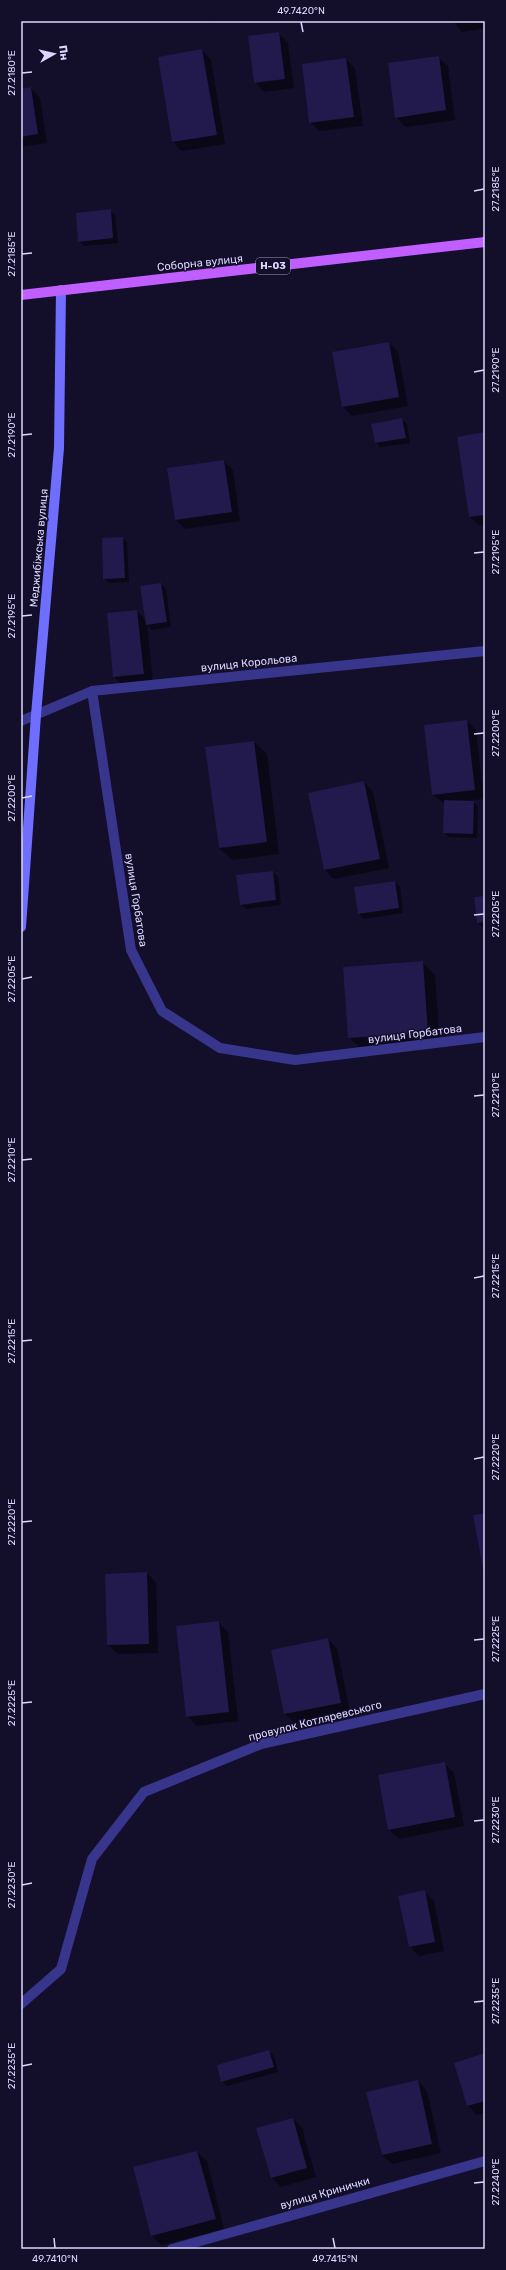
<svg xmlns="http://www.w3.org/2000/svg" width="506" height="2270" font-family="Rubik,sans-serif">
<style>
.shadow{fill:#0007}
.building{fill:#22194c}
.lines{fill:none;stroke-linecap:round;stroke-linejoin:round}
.minor{stroke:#38368c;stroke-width:10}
.secondary{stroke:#6f6eff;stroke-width:10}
.primary{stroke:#c05eff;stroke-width:10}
.ticks{fill:none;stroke:#dbd7ff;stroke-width:1.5}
.labels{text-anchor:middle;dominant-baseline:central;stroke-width:3;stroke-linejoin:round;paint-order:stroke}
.shield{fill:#130e2a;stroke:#9f9bbf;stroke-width:1}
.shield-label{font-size:10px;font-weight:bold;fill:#dbd7ff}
.street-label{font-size:11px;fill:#dbd7ff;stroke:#130e2a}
.neatline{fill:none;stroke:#dbd7ff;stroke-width:1.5}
.ticks-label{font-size:10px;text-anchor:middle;fill:#dbd7ff}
</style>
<rect width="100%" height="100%" fill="#130e2a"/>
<path class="shadow" d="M211 21H228L213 23Z
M453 21H485V28L462 32Z
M278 33 288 43 294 88 264 92 255 82Z
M202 50 211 60 225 144 182 151 173 142Z
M438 57 448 66 455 120 406 127 396 117Z
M346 59 355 69 363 126 319 131 310 122Z
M31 88 40 98 47 143 21 147V90Z
M110 210 115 215 118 243 84 246 79 242Z
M389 343 398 352 408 406 352 416 342 406Z
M402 420 407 424 410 443 380 447 376 443Z
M485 433V525L480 526 470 517Z
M224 461 233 470 240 521 185 529 176 520Z
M122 538 127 543 129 582 109 583 104 578Z
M161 584 166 589 171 627 152 630 147 625 153 683 124 686 114 677 108 614 137 611 146 620Z
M467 721 476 730 484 799 472 800 478 807 477 838 449 837 444 832 445 804 433 795Z
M254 742 267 754 279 854 232 860 219 848Z
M364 782 373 792 389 868 334 879 325 870 309 793Z
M273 872 278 877 281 905 246 909 241 904Z
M395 882 400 887 403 913 364 919 359 914Z
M485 897V929L478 923Z
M422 962 435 975 440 1045 362 1050 349 1037Z
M147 1573 156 1583 158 1653 118 1654 108 1645Z
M218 1622 228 1632 238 1721 197 1726 187 1716Z
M328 1639 337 1648 350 1712 295 1723 285 1714Z
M444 1763 454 1773 464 1826 399 1839 389 1830Z
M424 1891 434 1901 444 1951 419 1956 410 1947Z
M269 2051 274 2056 278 2072 227 2086 222 2081Z
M485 2054V2113L477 2115 468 2106Z
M418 2081 427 2091 441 2153 392 2164 382 2155 368 2093Z
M293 2119 302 2128 316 2177 281 2187 272 2178Z
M197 2152 207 2161 224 2229 161 2245 152 2236Z
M424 2247 427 2249H417Z"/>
<path class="building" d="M279 32 285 79 254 83 248 36Z
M202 49 217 135 172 142 158 57Z
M439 56 446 110 395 118 388 63Z
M346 58 354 117 309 123 302 64Z
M31 87 38 134 21 137V89Z
M111 209 113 238 78 242 76 213Z
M389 342 399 397 342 407 332 352Z
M402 418 406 438 375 443 371 424Z
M485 432V515L469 517 457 437Z
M224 460 232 512 175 520 167 468Z
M123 537 125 578 103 579 102 538Z
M161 583 167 622 146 625 140 586Z
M137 610 144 674 113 677 107 613Z
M467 720 475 790 432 795 424 725Z
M254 741 267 842 219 848 205 747Z
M364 781 380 859 324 870 308 793Z
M444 800 474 801 473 834 443 833Z
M273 871 276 900 240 905 236 875Z
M395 881 399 908 358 914 354 887Z
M485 896V922L477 923 474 897Z
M423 961 428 1033 348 1038 343 967Z
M485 1513V1574H484L473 1515Z
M147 1572 149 1644 107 1645 105 1574Z
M219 1621 229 1712 186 1717 176 1626Z
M328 1638 341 1703 284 1714 271 1650Z
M445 1762 455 1817 388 1830 378 1775Z
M425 1890 435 1942 409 1947 398 1896Z
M269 2050 274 2067 221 2082 217 2065Z
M485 2053V2101L467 2106 454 2063Z
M418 2080 432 2144 382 2155 366 2092Z
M293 2118 307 2168 271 2178 256 2128Z
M197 2151 216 2219 151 2236 133 2167Z"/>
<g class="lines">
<path class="minor" d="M92 691 131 950 162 1011 220 1048 295 1060 485 1037
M21 721 92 691 485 651
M21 2004 61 1969 92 1859 144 1792 261 1744 485 1694
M172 2249 485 2161"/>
<path class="secondary" d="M21 927 36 715 59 448 61 290"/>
<path class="primary" d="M21 295 485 242"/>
</g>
<path class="ticks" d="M301 22 303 32M22 73 32 72M474 191 484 189M22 254 32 253M474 372 484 370M22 435 32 434M474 553 484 552M22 616 32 615M474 734 484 733M22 798 32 796M474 915 484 914M22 979 32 977M474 1096 484 1095M22 1160 32 1159M474 1278 484 1276M22 1341 32 1340M474 1459 484 1457M22 1522 32 1521M474 1640 484 1639M22 1703 32 1702M474 1821 484 1820M22 1885 32 1883M474 2002 484 2001M22 2066 32 2064M474 2183 484 2182M54 2238 55 2248M333 2238 335 2248"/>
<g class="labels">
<rect class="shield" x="256" y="258" width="34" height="16" rx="3"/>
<g class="shield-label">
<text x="273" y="266">Н-03</text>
</g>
<g class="street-label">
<text transform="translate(200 263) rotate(-6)">Соборна вулиця</text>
<text transform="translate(39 548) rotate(-85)">Меджибіжська вулиця</text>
<text transform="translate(249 663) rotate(-6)">вулиця Корольова</text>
<text transform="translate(136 900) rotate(81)">вулиця Горбатова</text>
<text transform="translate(415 1034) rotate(-7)">вулиця Горбатова</text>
<text transform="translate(315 1721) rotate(-14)">провулок Котляревського</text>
<text transform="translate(325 2193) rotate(-16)">вулиця Кринички</text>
</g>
</g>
<rect width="506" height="2270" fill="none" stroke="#130e2a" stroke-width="44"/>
<g transform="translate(54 54) rotate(82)" stroke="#130e2a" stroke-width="3" paint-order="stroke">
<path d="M0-3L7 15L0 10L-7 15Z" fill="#dbd7ff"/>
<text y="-6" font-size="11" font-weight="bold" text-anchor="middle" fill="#dbd7ff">Пн</text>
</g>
<rect x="22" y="22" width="462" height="2226" class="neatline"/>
<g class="ticks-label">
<text x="301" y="14">49.7420°N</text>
<text transform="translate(11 73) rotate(-90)" y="4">27.2180°E</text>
<text transform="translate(495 189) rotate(-90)" y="4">27.2185°E</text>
<text transform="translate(11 254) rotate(-90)" y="4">27.2185°E</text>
<text transform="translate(495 370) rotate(-90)" y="4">27.2190°E</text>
<text transform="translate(11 435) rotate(-90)" y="4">27.2190°E</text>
<text transform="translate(495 552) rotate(-90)" y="4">27.2195°E</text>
<text transform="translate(11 616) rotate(-90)" y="4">27.2195°E</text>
<text transform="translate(495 733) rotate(-90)" y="4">27.2200°E</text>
<text transform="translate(11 798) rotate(-90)" y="4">27.2200°E</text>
<text transform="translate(495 914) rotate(-90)" y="4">27.2205°E</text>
<text transform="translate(11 979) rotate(-90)" y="4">27.2205°E</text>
<text transform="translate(495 1095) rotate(-90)" y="4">27.2210°E</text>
<text transform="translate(11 1160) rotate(-90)" y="4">27.2210°E</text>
<text transform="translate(495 1276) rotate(-90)" y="4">27.2215°E</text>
<text transform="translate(11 1341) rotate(-90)" y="4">27.2215°E</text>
<text transform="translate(495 1457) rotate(-90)" y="4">27.2220°E</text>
<text transform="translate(11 1522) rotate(-90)" y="4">27.2220°E</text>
<text transform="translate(495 1639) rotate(-90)" y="4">27.2225°E</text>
<text transform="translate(11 1703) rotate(-90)" y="4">27.2225°E</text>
<text transform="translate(495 1820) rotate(-90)" y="4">27.2230°E</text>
<text transform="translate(11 1885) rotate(-90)" y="4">27.2230°E</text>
<text transform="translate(495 2001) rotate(-90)" y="4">27.2235°E</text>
<text transform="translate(11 2066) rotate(-90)" y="4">27.2235°E</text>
<text transform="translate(495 2182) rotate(-90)" y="4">27.2240°E</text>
<text x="55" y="2262">49.7410°N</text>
<text x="335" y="2262">49.7415°N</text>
</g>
</svg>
